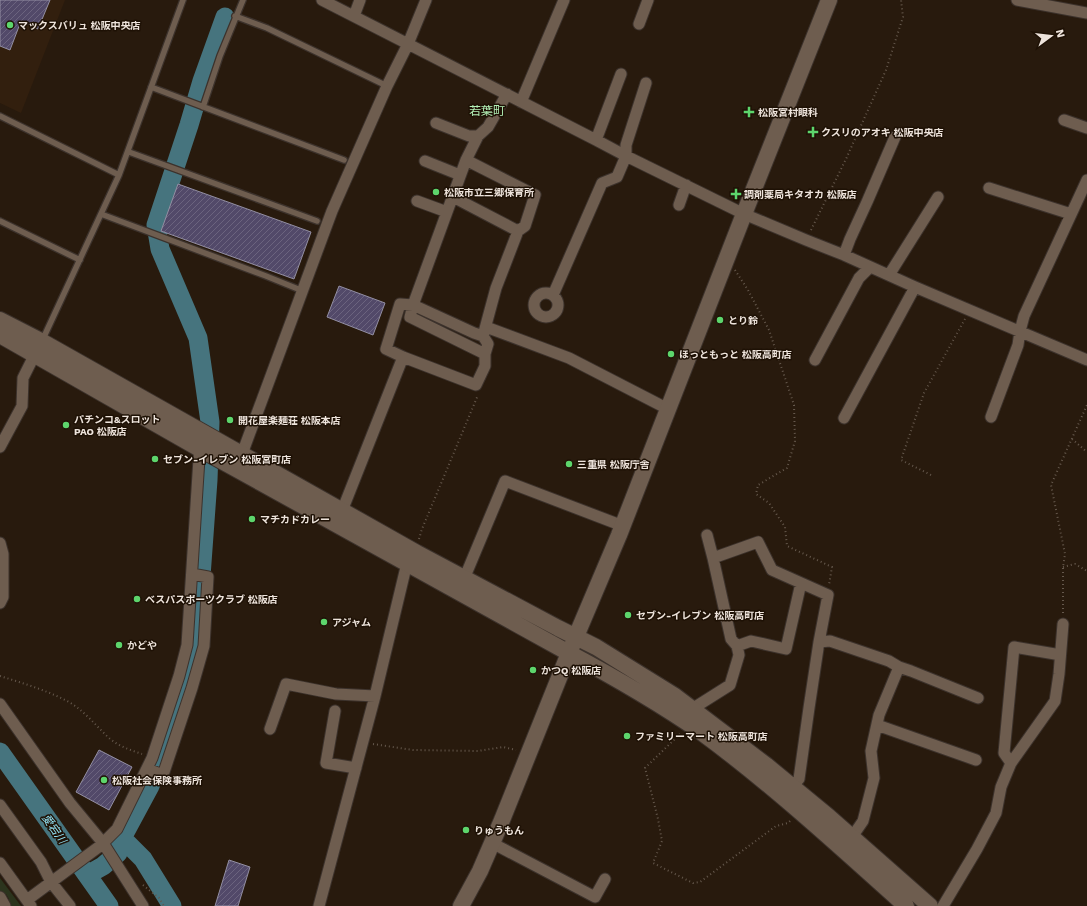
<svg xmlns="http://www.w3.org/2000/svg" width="1087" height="906" font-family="'Work Sans','Noto Sans JP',sans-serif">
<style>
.built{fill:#321f0e}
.park{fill:#2c341d}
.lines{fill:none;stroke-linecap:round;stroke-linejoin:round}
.river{stroke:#46747e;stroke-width:19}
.building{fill:url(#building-hatch);stroke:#938fa3}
.lane-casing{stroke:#3c322c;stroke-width:8}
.street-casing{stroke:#3c322c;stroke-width:13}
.secondary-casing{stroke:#3c322c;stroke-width:18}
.path{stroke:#65584c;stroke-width:2;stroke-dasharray:1 3;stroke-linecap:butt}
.lane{stroke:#6e5d4f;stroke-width:5.5}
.street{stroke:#6e5d4f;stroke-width:11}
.secondary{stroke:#6e5d4f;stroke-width:16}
.poi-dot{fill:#5dd56c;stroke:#1e1105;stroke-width:1.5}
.labels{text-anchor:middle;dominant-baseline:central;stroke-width:3;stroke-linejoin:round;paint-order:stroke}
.poi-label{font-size:10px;font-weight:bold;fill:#eee4dc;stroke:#1e1105;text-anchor:start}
.water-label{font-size:11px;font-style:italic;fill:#94e5f8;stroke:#1e1105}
.quarter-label{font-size:12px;fill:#b2efb5;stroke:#1e1105}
</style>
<defs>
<pattern id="building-hatch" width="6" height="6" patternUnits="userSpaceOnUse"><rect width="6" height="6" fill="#524969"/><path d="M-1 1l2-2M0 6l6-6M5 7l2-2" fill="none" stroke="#6b637e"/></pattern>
</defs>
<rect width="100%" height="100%" fill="#281a0d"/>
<path class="built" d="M0 0H65L21 113 0 103Z"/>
<path class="park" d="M0 878 21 906H8L9 899 6 894 0 893Z"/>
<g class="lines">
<path class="river" d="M0 752 109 906
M122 838 143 859 172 906
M87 875 103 866 118 853 122 838 150 786 182 700 196 645 208 480 210 422 198 338 160 249 156 225 189 125 202 81 225 17"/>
</g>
<path class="building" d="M0 0H50L38 29 21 21 10 50 0 46Z
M178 184 311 232 294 279 161 231Z
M339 286 385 303 373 335 327 317Z
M99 750 132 767 109 810 76 792Z
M229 860 250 867 238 906H215Z"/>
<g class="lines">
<defs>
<path id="lane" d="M235 16 267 28 387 86
M151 87 344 160
M203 107 220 56 243 0
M0 116 119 175
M129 152 317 221
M101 214 266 276 303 291
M0 221 80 260
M42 341 119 175 183 0"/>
<path id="street" d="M322 0 596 140 626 156 744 214 806 240 844 255 915 287 1087 360
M1017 0 1087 13
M354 16 360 0
M639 24 648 0
M521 102 564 0
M1064 120 1087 128
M436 123 469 136H478
M596 140 621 74
M425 161 460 175
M989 188 1071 214
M453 197 518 231 525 226 535 195 466 160
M417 201 447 212
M679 205 686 185
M844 255 850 239 867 202 895 137
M889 275 938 197
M534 305a12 12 0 1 1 24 0a12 12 0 1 1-24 0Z
M553 295 602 183 617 177 626 156V145L646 83
M486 327 569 358 668 409
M483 336 488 344 485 354 410 317 413 305 474 333 483 336 496 288 518 231
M403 357 476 385 485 366V354
M815 360 859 278 870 267
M991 417 1018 345 1020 331 1024 316 1087 180
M844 418 915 287
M0 447 22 406 23 378 38 348
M242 454 332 211 387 86 408 44 426 0
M342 511 403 357 386 349 400 304 413 305 466 160 478 136 488 127 507 94
M707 535 713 558 758 542 772 570 828 595 819 642 830 641 889 661 899 667 879 715 871 751 874 778 863 821 852 837
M0 543 3 554V597L0 603
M464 579 505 481 623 526
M737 646 751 641 786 649 801 583
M899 667 911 671 978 698
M0 704 70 803 103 843 143 906
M692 709 730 685 739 655 737 646 731 639 713 558
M335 711 326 763 356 768
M877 725 976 760
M270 729 286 684 336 694 375 696
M1011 763 1004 753 1014 647 1055 654
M147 769 163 775 192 688 204 646 208 577 192 574
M792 787 799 779 809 708 819 642
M0 805 41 862 51 882 70 906
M492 843 595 897 605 879
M0 863 31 906
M0 897 5 906
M27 900 100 846 117 829 152 758 179 676 187 645 200 443
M319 906 375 696 407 563
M943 906 977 849 996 813 1001 787 1011 763 1055 701 1059 674 1063 624"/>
<path id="secondary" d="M0 320 41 341 417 553 558 628 596 647 675 696 766 765 829 817 930 906
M0 335 200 449 569 653C614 677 659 703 701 732 773 785 839 846 906 906
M461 906 480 871 502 820 569 653 619 535 744 214 829 0"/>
</defs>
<use href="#lane" class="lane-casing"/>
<use href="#street" class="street-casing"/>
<use href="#secondary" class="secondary-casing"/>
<path class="path" d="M811 230 846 159 886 70 903 17 901 0
M735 270 748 290 769 330 794 405 795 441 787 468 758 485 756 494 769 503 785 527 787 546 832 567 829 585
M1072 439 1087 452
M931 475 901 460 924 393 965 319
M419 539 422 529 478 395
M1063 567 1075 564 1087 571
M1063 613V567L1065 554 1051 485 1087 405
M0 676C22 683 46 690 67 701 84 710 95 725 109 738 118 746 130 750 142 754
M680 734 645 768 658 819 662 841 653 863 693 883 700 882 776 826 788 823 790 821
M373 744 413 750 478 751 503 747 516 750
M143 885 159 898 164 906"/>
<use href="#lane" class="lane"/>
<use href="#street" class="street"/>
<use href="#secondary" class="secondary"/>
</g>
<g class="poi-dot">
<circle cx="10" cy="25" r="4"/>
<path d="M747 106h4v4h4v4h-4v4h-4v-4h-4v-4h4z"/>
<path d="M811 126h4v4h4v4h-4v4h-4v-4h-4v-4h4z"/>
<circle cx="436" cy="192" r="4"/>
<path d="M734 188h4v4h4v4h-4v4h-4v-4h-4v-4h4z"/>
<circle cx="720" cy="320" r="4"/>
<circle cx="671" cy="354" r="4"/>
<circle cx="230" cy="420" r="4"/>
<circle cx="66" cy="425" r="4"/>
<circle cx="155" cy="459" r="4"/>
<circle cx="569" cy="464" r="4"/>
<circle cx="252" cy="519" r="4"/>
<circle cx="137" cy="599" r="4"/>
<circle cx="628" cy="615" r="4"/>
<circle cx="324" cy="622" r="4"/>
<circle cx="119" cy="645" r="4"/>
<circle cx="533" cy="670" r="4"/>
<circle cx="627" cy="736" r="4"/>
<circle cx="104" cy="780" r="4"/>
<circle cx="466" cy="830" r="4"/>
</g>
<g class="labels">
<g class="poi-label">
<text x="18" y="25">マックスバリュ 松阪中央店</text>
<text x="758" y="112">松阪宮村眼科</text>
<text x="821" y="132">クスリのアオキ 松阪中央店</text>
<text x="444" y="192">松阪市立三郷保育所</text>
<text x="744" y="194">調剤薬局キタオカ 松阪店</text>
<text x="728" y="320">とり鈴</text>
<text x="679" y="354">ほっともっと 松阪高町店</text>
<text x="74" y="419">パチンコ&amp;スロット<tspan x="74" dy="12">PAO 松阪店</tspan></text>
<text x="238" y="420">開花屋楽麺荘 松阪本店</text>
<text x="163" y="459">セブン-イレブン 松阪宮町店</text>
<text x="577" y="464">三重県 松阪庁舎</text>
<text x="260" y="519">マチカドカレー</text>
<text x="145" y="599">ベスパスポーツクラブ 松阪店</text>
<text x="636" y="615">セブン-イレブン 松阪高町店</text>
<text x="332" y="622">アジャム</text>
<text x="127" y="645">かどや</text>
<text x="541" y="670">かつQ 松阪店</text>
<text x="635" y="736">ファミリーマート 松阪高町店</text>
<text x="112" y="780">松阪社会保険事務所</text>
<text x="474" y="830">りゅうもん</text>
</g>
<g class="water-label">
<text transform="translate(54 829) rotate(55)">愛宕川</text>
</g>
<g class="quarter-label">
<text x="487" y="111">若葉町</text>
</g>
</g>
<g transform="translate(1051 36) rotate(75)" stroke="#1e1105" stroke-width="3" paint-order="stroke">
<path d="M0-3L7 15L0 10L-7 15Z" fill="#eee4dc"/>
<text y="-6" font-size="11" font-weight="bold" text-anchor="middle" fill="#eee4dc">N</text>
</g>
</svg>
